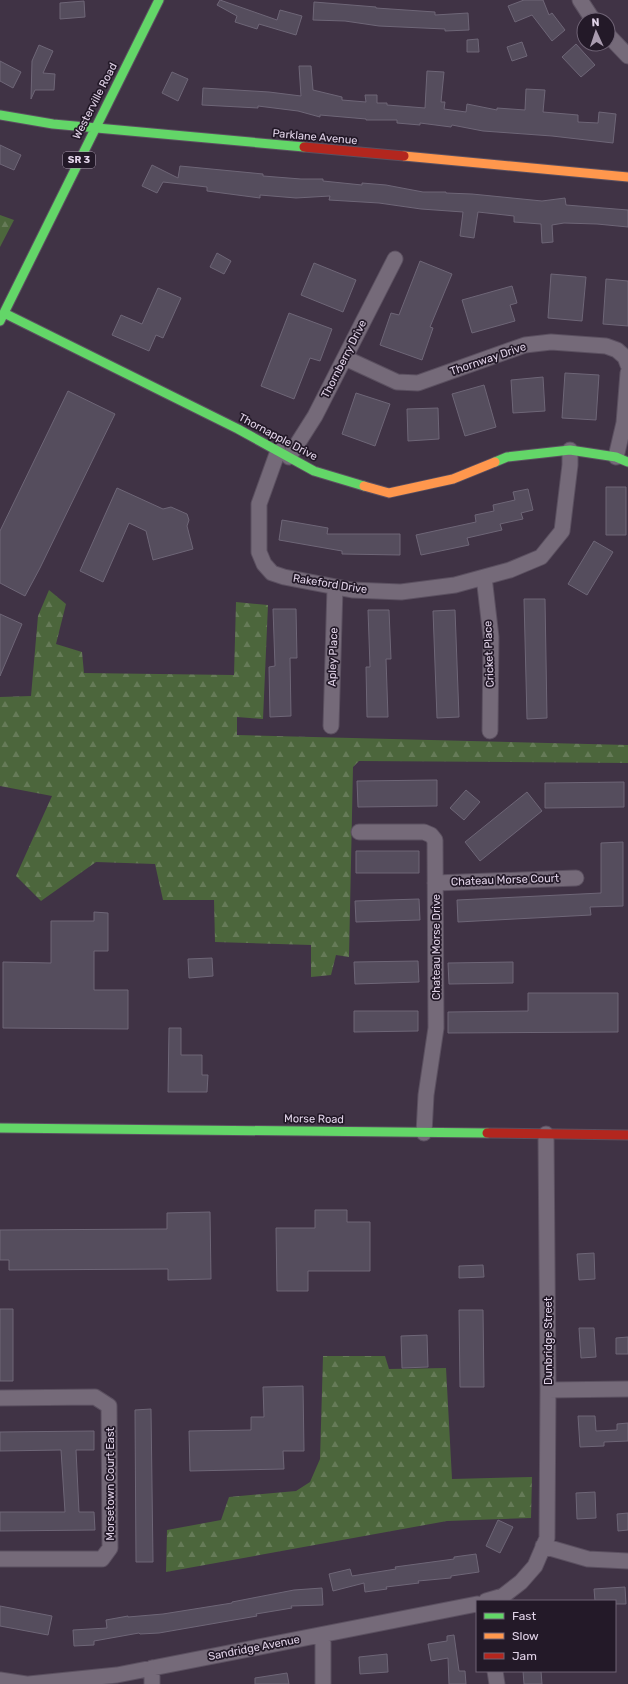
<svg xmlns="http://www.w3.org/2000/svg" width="628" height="1684" font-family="Rubik,sans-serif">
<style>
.forest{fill:url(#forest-firs)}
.building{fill:#554d5d;stroke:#6e6677}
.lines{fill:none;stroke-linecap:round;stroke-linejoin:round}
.street-casing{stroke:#5b5060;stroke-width:17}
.fast-casing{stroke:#5b5060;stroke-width:11}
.slow-casing{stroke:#5b5060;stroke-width:11}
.jam-casing{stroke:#5b5060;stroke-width:11}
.street{stroke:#756a79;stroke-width:15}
.fast{stroke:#63d668;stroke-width:9}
.slow{stroke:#ff974d;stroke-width:9}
.jam{stroke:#b3261e;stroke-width:9}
.labels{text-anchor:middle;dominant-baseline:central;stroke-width:3.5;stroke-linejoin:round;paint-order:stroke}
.shield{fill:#231928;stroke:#a89bae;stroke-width:1}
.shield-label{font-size:10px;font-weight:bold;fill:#e1d3e8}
.street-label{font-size:11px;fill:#e1d3e8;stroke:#231928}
</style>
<defs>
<pattern id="forest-firs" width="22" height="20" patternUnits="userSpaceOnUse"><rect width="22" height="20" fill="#4c663c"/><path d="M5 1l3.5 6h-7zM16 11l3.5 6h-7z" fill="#667b58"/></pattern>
</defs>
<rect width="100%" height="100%" fill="#403345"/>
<path class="forest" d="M0 215 14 220 0 247Z
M49 590 66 604 56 644 82 652 84 673 234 675 236 602 268 605 263 719 237 717V735L628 745V763L359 761 353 767 349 957 336 955 331 975 311 977V945L215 942 214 900H163L155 864 96 862 41 901 16 876 52 796 0 786V697L31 696 38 616Z
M323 1356H385L389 1369 446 1368 452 1479 532 1477 531 1518 447 1521 166 1572 167 1530 221 1520 229 1497 296 1491 310 1482 320 1459Z"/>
<path class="building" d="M220 0 277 20 280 10 302 16 296 35 259 24 257 29 235 22 237 16 217 5Z
M524 0H543L549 15 552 13 565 30 552 41 532 15 515 22 508 6Z
M84 1 85 17 60 19V3Z
M314 2 376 7V8L435 12V15L468 13 469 30 445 31V29L379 26 345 21 313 20Z
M478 39 479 52H467V40Z
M522 42 527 56 512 61 507 47Z
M576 44 595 65 581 77 562 57Z
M39 45 53 51 43 73 55 74 54 90H35L31 99 32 61Z
M0 61 21 72 13 88 0 81Z
M299 66H311L313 90 342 97V100L366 102 365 95H377V103H387V105L425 108 427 71 444 72 441 102H445L444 109 466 112 467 104 497 110V108L525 110 526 89 545 90 543 112 578 115V122L598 123 599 112 616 114 613 143 552 136 483 131 452 125 451 127 420 123V125L397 123V120H366V119L320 115V117L298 111 258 106V108L202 105 203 88 269 92 301 96Z
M172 72 188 79 178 101 162 93Z
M0 145 21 155 14 170 0 164Z
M152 165 178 178 180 166 263 174V176L301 179H323V181L362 185V183L386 185 423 192H446V193L472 194 542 201 565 198 566 205 628 210V227L597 224 564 223 552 225 553 242 542 243 541 224 514 222V216L478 212 474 238 460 236 463 212 421 209 379 203 329 200 330 196 296 198 260 195V198L207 191V187L163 182 157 193 142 186Z
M217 253 231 261 224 274 210 267Z
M420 261 452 274 430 327 433 328 422 360 380 345 391 313 399 315Z
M314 263 356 280 343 312 301 295Z
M551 274 586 277 582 321 548 318Z
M606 279 628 281V326L603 324Z
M512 286 517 303 510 305 515 321 472 333 462 300Z
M158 288 181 298 163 338 156 335 149 351 112 335 121 315 142 324Z
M289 313 332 329 320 361 310 358 294 399 261 386Z
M565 373 599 375 596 420 562 418Z
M543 377 545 411 513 413 511 380Z
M484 385 496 427 465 436 452 394Z
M68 391 115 414 40 568 25 596 0 583V531Z
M356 393 390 404 375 446 342 434Z
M438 408 439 439 408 441 407 409Z
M606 487H626V535H606Z
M117 488 163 509 171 507 187 514 189 520 187 526 193 549 153 560 146 531 129 523 103 582 80 571Z
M528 489 533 510 521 513 523 519 500 524 502 530 467 538 469 545 421 555 416 535 476 522 475 515 494 511 493 505 515 500 513 492Z
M282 520 328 528 327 534H400V555L342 554V551L279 540Z
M594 541 613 552 587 595 568 584Z
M524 599H545L547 718 527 719Z
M273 609H296L297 658H290L291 716 270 717 269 667 275 666Z
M368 610H389L391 659H386L388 717H367L366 667H370Z
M455 610 459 717 437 718 433 611Z
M0 614 22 624 0 676Z
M437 780V806L358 807 357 781Z
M624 782V807L545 808V783Z
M466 790 480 802 464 820 450 808Z
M527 792 542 811 480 861 465 842Z
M623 842V906L590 907 591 915 458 922 457 900 601 893V843Z
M356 851H419V873H356Z
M419 899 420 920 356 922 355 901Z
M94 912 108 913V951H94V990H128V1029L3 1028V962L51 963V921H94Z
M212 958 213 976 189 978 188 959Z
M418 961 419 982 355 984 354 962Z
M513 962V983L449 984 448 963Z
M528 993H618V1032L448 1033V1012L528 1011Z
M354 1011H418V1031L354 1032Z
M169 1028H181V1055H202V1075H208L207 1092H168Z
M315 1210H347V1222H370V1271H308V1291H277L276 1228H315Z
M210 1212 211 1279 168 1280V1269L9 1270V1260H0V1230L167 1229V1213Z
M594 1253 595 1279 579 1280 577 1254Z
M483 1265 484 1277 459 1278V1266Z
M0 1309H13V1381H0Z
M459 1310H483L484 1387H460Z
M579 1328H594L596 1357 581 1358Z
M427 1335 428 1367 402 1368 401 1336Z
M628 1337V1354H616V1338Z
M303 1386 304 1451H283L284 1469 190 1471 189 1431 251 1430V1417H264L263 1387Z
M151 1409 153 1562H136L135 1410Z
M578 1416H595L596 1431 617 1430V1424L628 1423V1441L604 1442V1446L580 1447Z
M94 1431V1450H76L79 1512H94L95 1530 0 1531V1512H65L61 1450 0 1451V1432Z
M595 1492 596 1518 577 1519 576 1493Z
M628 1513V1530L618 1531 617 1514Z
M498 1520 513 1527 500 1553 486 1546Z
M476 1554 479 1572 451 1576V1578L418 1581 419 1583 386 1587 387 1589 365 1592 364 1583 333 1591 329 1574 350 1569 352 1576 396 1569 395 1567 454 1559V1557Z
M625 1587 626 1604H615V1601H595L594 1589Z
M322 1588 323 1605 291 1606 292 1608 256 1614 257 1616 159 1633 140 1634 139 1633 94 1641V1645L74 1646 73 1630 107 1628 106 1620 128 1616V1617L163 1614 232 1603V1602L294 1590Z
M0 1606 52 1616 48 1635 0 1626Z
M454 1635 459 1671H465L466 1684H449L448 1658 431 1661 428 1644 447 1641V1636Z
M387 1654 388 1672 360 1674 359 1657Z
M523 1671H541L542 1684H524Z
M287 1673 289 1684H255V1678Z"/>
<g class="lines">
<defs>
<path id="street" d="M580 0 593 20
M608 35 628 56
M345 358 397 382 418 383 525 345 551 342 606 346 617 350 625 357 628 365
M278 451 259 504V552L264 564 272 573 284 577 352 590 401 592 455 585 510 570 541 557 562 531 570 465V450
M289 457 315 416 395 259
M616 457 624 423 628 373
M484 577 491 637 490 731
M331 726 335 587
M359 832H424L431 835 435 840 436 1028 426 1095 424 1133
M435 883 576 878
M548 1390 628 1389
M0 1398 95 1397 109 1406 110 1548 102 1559H0
M543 1546 588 1559 628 1561
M486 1601 503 1596 521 1582 535 1566 547 1538 548 1390 546 1134
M323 1635V1684
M152 1668V1684
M495 1671 497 1684
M0 1680 26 1684
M29 1684 117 1675 477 1604"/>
<path id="fast" d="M0 115 53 124 304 147
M4 313 238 429 314 471 364 486
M0 321 159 0
M495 462 507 457 570 450 616 457 628 462
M0 1128 487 1133"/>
<path id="slow" d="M404 156 628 177
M364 486 389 493 453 479 495 462"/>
<path id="jam" d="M304 147 404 156
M487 1133 628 1135"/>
</defs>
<use href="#street" class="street-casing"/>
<use href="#fast" class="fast-casing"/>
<use href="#slow" class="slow-casing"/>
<use href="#jam" class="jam-casing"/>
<use href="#street" class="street"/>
<use href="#fast" class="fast"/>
<use href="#slow" class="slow"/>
<use href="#jam" class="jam"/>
</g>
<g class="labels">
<rect class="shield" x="63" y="152" width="32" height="16" rx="3"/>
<g class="shield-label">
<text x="79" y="160">SR 3</text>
</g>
<g class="street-label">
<text transform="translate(95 101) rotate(-63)">Westerville Road</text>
<text transform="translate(315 137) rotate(5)">Parklane Avenue</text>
<text transform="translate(344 359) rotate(-63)">Thornberry Drive</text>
<text transform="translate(488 359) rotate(-19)">Thornway Drive</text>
<text transform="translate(278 437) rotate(28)">Thornapple Drive</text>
<text transform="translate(330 584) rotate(9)">Rakeford Drive</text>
<text transform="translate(489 654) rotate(-92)">Cricket Place</text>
<text transform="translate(333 657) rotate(-88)">Apley Place</text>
<text transform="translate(505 880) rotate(-2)">Chateau Morse Court</text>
<text transform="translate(436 947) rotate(-90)">Chateau Morse Drive</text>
<text transform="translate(314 1119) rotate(1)">Morse Road</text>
<text transform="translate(548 1341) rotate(-90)">Dunbridge Street</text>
<text transform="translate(110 1484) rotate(-90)">Morsetown Court East</text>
<text transform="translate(254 1648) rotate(-11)">Sandridge Avenue</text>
</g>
</g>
<rect x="476" y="1600" width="140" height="72" fill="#231928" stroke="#6f6375"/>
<rect x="484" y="1613" width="20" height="6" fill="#63d668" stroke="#6f6375"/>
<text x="512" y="1620" font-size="12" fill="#e1d3e8">Fast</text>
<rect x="484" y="1633" width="20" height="6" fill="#ff974d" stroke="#6f6375"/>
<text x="512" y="1640" font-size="12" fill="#e1d3e8">Slow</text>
<rect x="484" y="1653" width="20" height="6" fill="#b3261e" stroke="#6f6375"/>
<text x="512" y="1660" font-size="12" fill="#e1d3e8">Jam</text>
<g transform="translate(596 32) rotate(357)"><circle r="19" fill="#231928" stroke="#6f6375"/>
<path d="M0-3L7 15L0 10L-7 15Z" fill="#a99baf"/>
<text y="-6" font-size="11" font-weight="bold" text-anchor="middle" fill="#e1d3e8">N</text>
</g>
</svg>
